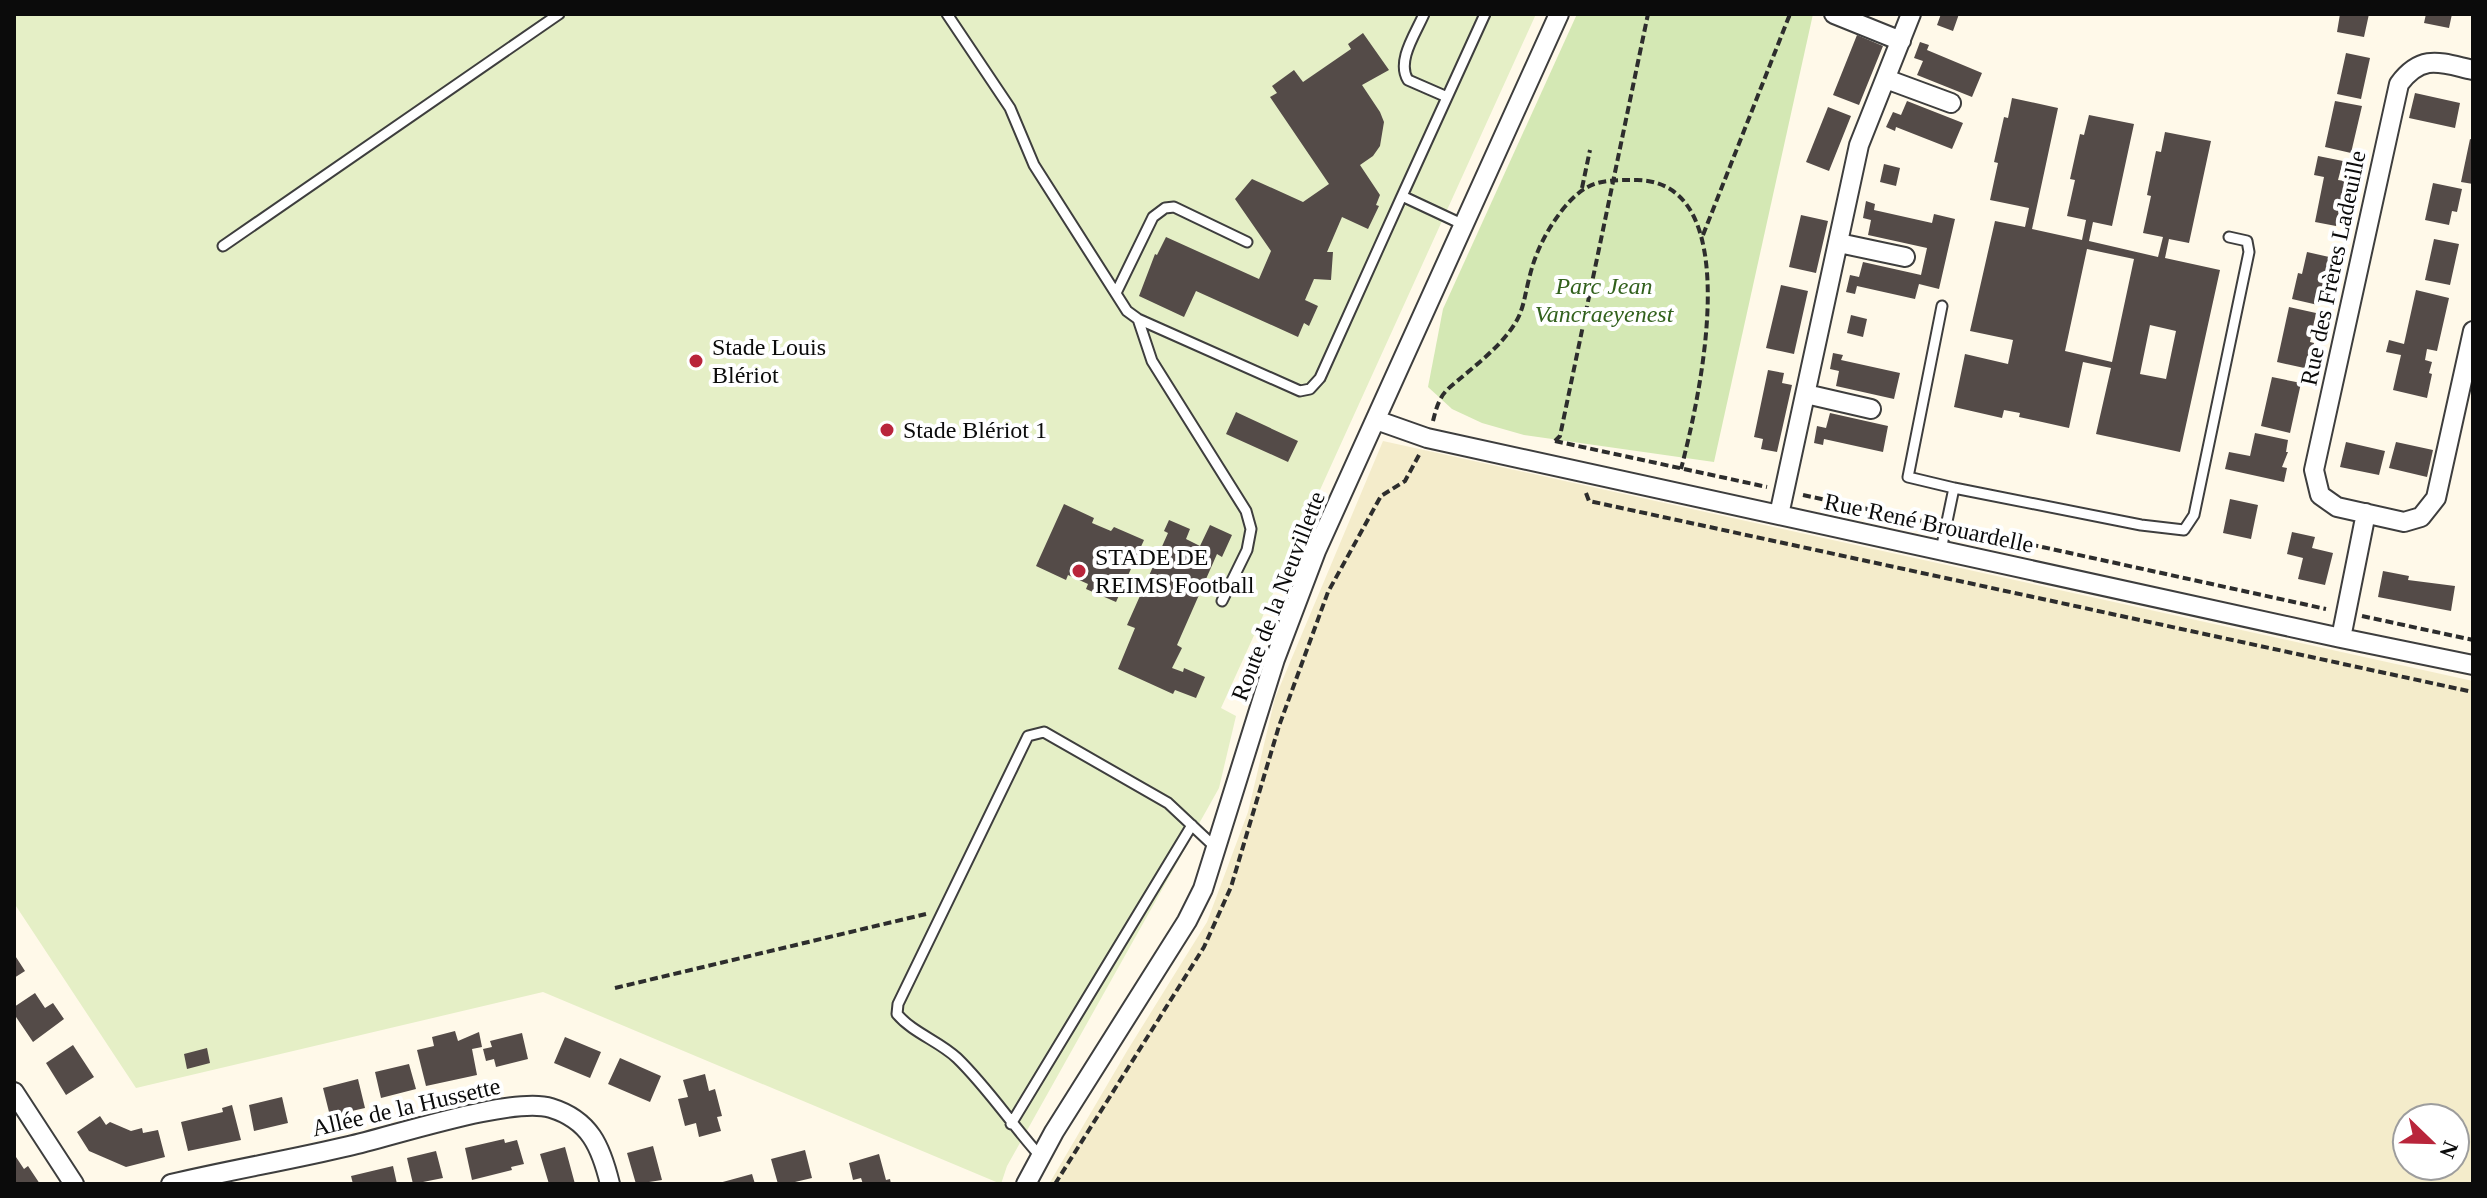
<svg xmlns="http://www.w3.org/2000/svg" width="2487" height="1198" font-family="'Times New Roman',serif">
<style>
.farmland{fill:#f4eccb;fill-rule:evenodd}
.green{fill:#d4e8b4}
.pitch{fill:#e5efc6}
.building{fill:#544b48;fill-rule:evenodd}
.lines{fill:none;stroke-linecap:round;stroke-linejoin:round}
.service-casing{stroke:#3e3e3e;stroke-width:13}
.minor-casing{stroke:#3e3e3e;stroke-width:22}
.path{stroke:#2d2d2d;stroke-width:4;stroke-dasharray:8 4;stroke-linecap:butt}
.service{stroke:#fff;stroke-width:9}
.minor{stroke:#fff;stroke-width:18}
.poi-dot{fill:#b9253b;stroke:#fff;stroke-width:3}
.labels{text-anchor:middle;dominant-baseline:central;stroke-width:8;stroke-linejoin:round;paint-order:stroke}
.street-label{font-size:24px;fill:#0b0b0b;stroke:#fff}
.park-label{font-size:24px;font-style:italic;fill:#32611d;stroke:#fff}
.poi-label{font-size:24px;fill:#0b0b0b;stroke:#fff;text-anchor:start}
</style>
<rect width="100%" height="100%" fill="#fff9e9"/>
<path class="farmland" d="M1383 441 2473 681V1184H1049L1127 1051 1207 922 1248 812 1275 698ZM2407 1118H2455V1166H2407Z"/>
<path class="green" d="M1577 14H1813L1714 462 1524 435 1482 423 1452 409 1428 387 1443 309Z"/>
<path class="pitch" d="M14 14H1536L1221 708 1236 716 1219 788 1007 1166 1001 1184 543 992 136 1088 14 903Z"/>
<path class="building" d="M1941 14H1959L1953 31 1937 25Z
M2340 14H2369L2364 37 2337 32Z
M2426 14H2452L2449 28 2424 23Z
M1363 33 1389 70 1362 85 1380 112 1384 122 1380 146 1373 156 1360 165 1380 195 1376 205 1379 206 1368 229 1342 217 1327 252H1333L1331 280 1314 279 1305 300 1318 306 1309 326 1304 323 1298 337 1196 291 1184 317 1139 296 1155 254 1157 255 1166 237 1259 279 1271 251 1235 199 1252 179 1303 202 1329 184 1270 97 1277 93 1272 86 1294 70 1303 82 1351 49 1348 44Z
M1857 35 1883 46 1859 105 1833 95Z
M1920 42 1929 45 1927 50 1982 73 1972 97 1917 75 1923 61 1914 58Z
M2346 53 2370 58 2361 99 2337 94Z
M2415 93 2460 103 2455 128 2409 118Z
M2012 98 2058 108 2032 229 2082 240 2086 220 2067 216 2075 180 2070 179 2080 134 2084 135 2089 115 2134 124 2112 226 2093 222 2089 241 2158 257 2163 237 2143 233 2151 196 2147 195 2156 151 2161 152 2165 132 2211 141 2189 243 2169 239 2165 258 2220 270 2180 452 2096 434 2111 368 2083 362 2069 428 2019 417 2020 413 2004 410 2002 418 1954 407 1965 354 2008 364 2013 340 1970 331 1995 221 2025 227 2029 208 1990 200 1998 163 1994 162 2004 117 2008 118ZM2087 249 2134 259 2112 362 2065 351ZM2150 325 2176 331 2166 379 2140 374Z
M1907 101 1963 123 1952 149 1896 127 1895 131 1886 127 1893 112 1901 115Z
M2335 101 2362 106 2351 153 2325 147Z
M1828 107 1851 116 1829 171 1806 162Z
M2470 139 2473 140V184L2461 182Z
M2318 156 2343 161 2338 180 2345 181 2336 226 2315 222 2324 177 2314 175Z
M1884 164 1900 168 1896 186 1880 182Z
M2433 183 2462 189 2457 212 2452 211 2449 225 2425 220Z
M1866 201 1875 204 1874 210 1932 223 1934 214 1955 219 1939 289 1919 284 1915 299 1857 286 1855 294 1846 292 1850 275 1859 277 1863 262 1921 275 1927 248 1868 235 1871 220 1863 218Z
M1801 215 1828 221 1816 273 1789 267Z
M2434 239 2459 244 2450 285 2425 280Z
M2307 252 2338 259 2333 281 2339 282 2338 287 2323 284 2318 305 2292 299 2298 273 2302 274Z
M1781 285 1808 291 1794 354 1766 348Z
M2416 290 2449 298 2437 351 2427 349 2425 360 2432 362 2429 373 2432 374 2427 398 2393 390 2401 355 2386 352 2389 340 2404 344Z
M2289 307 2316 313 2310 342 2314 343 2309 369 2277 362Z
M1851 315 1867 319 1863 337 1847 333Z
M1833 353 1843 355 1841 360 1900 373 1894 399 1836 386 1839 371 1830 369Z
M1768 370 1784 373 1782 383 1792 385 1777 452 1761 449 1763 439 1754 437Z
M2272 377 2301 383 2290 433 2261 426Z
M1236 412 1298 441 1288 462 1226 434Z
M1830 413 1888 426 1883 452 1824 439 1823 445 1814 443 1817 426 1826 428Z
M2255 433 2288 440 2286 452H2288L2282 467 2287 468 2284 482 2225 469 2229 452 2250 456Z
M2346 442 2385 451 2379 475 2340 467Z
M2396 442 2433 450 2427 477 2389 468Z
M2230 499 2258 505 2251 539 2223 533Z
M1064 504 1094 518 1092 523 1111 531 1114 527 1144 540 1116 602 1086 589 1088 584 1068 575 1066 580 1036 566Z
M1169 520 1190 529 1186 539 1200 546 1210 525 1232 535 1222 557 1217 554 1177 645 1182 648 1172 668 1183 672 1184 668 1205 677 1196 698 1175 690 1173 694 1118 669 1135 628 1127 625 1168 533 1164 531Z
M2292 532 2315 537 2312 548 2333 553 2325 585 2298 579 2303 558 2287 554Z
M2383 571 2409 576 2408 580 2455 586 2451 611 2378 597Z
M14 954 25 971 14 978Z
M35 993 45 1008 53 1003 64 1019 33 1042 14 1014V1007Z
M455 1031 458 1041 479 1032 482 1047 472 1049 477 1075 426 1086 417 1050 434 1046 432 1037Z
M522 1033 528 1059 496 1067 494 1059 486 1061 483 1049 492 1047 490 1041Z
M565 1037 601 1052 590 1078 554 1063Z
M73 1045 94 1077 66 1095 46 1063Z
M207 1048 210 1063 187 1069 184 1054Z
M620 1058 661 1076 650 1102 608 1084Z
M409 1064 416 1089 381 1098 375 1072Z
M705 1074 709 1091 715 1089 722 1116 717 1117 721 1131 699 1137 696 1123 685 1126 678 1099 688 1097 683 1080Z
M358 1079 365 1108 330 1116 323 1088Z
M282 1097 288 1123 254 1131 249 1105Z
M232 1105 241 1140 188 1151 181 1122 223 1112 222 1108Z
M100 1116 106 1125 110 1122 131 1131 142 1128 143 1133 158 1130 165 1157 126 1167 89 1151 77 1132Z
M504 1139 505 1143 517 1140 524 1164 511 1167 512 1170 472 1180 465 1148Z
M653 1146 662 1180 636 1184 627 1153Z
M565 1147 575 1184H549L540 1154Z
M805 1150 812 1178 795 1182 796 1184H778L771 1159Z
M436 1151 443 1178 413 1184 407 1158Z
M879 1154 886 1180 890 1179 891 1184H863L861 1178 853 1180 849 1163Z
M16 1157 24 1169 28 1166 40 1184H14V1159Z
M393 1166 397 1184H353L351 1176Z
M752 1174 755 1184H719V1183Z"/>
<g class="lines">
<defs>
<path id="service" d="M947 14 1010 108 1034 165 1127 311 1138 319 1300 391 1310 389 1320 378 1402 196
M1424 14C1416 33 1396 61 1408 80L1447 97
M1464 225 1402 196 1485 14
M223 246 559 14
M1116 293 1153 217 1165 208 1174 207 1247 242
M1942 306 1908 477 1954 488
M1138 319 1152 361 1246 511 1251 529 1247 550 1222 601
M1941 550 1954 488 2141 525 2184 530 2194 515 2249 252 2247 241 2229 237
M1011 1124 1192 825
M1041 1157C1012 1125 988 1088 957 1058 939 1041 913 1033 897 1014L898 1004 1028 736 1044 732 1168 803 1216 848"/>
<path id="minor" d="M1834 14 1901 41
M2473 70C2441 63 2422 53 2399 84L2314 470 2320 495 2337 507 2404 522 2421 517 2436 498 2473 331
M1886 79 1951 103
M1839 243 1905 257
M1806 394 1871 409
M1376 420 1427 438 2341 638 2473 665
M1779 515 1859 145 1911 14
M2341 638 2366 513
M14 1092 74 1184
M171 1184C230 1170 290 1160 349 1146 394 1136 512 1096 551 1108 590 1120 601 1147 610 1184
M1026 1184 1054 1132 1187 921 1203 889 1275 659 1316 551 1559 14"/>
</defs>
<use href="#service" class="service-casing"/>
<use href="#minor" class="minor-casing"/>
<path class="path" d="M1582 188 1590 150
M1703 235 1790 14
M1433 421C1435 413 1437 405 1441 398 1445 390 1455 383 1462 377 1482 360 1504 343 1517 320 1524 307 1525 294 1529 279 1535 253 1546 231 1563 209 1587 180 1601 180 1637 180 1750 182 1698 404 1681 469
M1555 441 1767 487
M1555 441 1560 436 1648 14
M1586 493 1589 501 2473 692
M1803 495 1932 523
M1960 529 2326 609
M2362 616 2473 640
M615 988 926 914
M1055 1184 1204 947 1231 887 1279 726 1328 592 1381 496 1405 481 1419 455"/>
<use href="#service" class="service"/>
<use href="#minor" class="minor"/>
</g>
<g class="poi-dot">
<circle cx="696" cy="361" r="8"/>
<circle cx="887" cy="430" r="8"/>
<circle cx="1079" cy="571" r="8"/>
</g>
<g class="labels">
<g class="street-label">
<text transform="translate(2333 268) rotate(-78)">Rue des Frères Ladeuille</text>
<text transform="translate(1929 523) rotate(12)">Rue René Brouardelle</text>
<text transform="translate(1278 596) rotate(-69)">Route de la Neuvillette</text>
<text transform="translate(406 1107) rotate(-13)">Allée de la Hussette</text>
</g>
<g class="park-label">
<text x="1604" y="286">Parc Jean<tspan x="1604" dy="28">Vancraeyenest</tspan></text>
</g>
<g class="poi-label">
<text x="712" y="347">Stade Louis<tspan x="712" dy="28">Blériot</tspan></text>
<text x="903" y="430">Stade Blériot 1</text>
<text x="1095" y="557">STADE DE<tspan x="1095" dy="28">REIMS Football</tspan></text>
</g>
</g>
<rect width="2487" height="1198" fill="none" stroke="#0b0b0b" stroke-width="32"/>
<g transform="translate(2431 1142) rotate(113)"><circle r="38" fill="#ffffff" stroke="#9d9d9d" stroke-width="2"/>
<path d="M0-6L14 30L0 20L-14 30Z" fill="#b9253b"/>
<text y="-12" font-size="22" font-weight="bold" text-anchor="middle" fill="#0b0b0b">N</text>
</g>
</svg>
